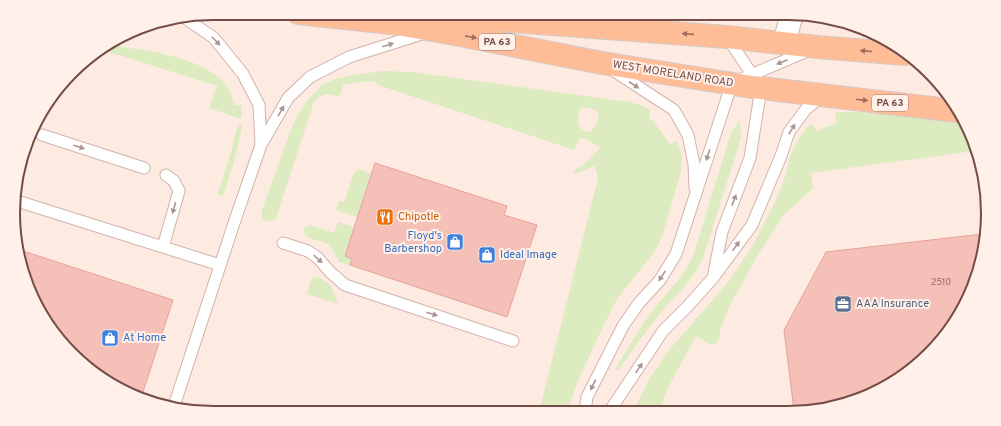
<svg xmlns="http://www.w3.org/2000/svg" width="1001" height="426" font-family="Overpass,sans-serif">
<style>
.green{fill:#ddebc0;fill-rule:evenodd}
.building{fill:#f4c0b8;stroke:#e7a198}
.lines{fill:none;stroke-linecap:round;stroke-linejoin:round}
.lane-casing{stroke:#d1b2ab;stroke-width:13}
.street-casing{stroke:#d1b2ab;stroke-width:24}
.primary-casing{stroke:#d6c9c8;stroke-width:24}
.lane{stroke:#fff;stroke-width:11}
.street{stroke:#fff;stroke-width:22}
.primary{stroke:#ffbd97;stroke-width:22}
.oneway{fill:#9f6e5f}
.oneway2{fill:#ad9491}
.labels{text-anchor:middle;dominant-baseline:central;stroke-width:4;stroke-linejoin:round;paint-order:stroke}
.number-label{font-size:9px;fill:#966963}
.shield{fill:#fff0e9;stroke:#9f7d78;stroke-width:1}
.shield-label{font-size:10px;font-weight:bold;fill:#764c47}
.street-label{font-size:11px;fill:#764c47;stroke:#fff0e9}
.food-label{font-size:11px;fill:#c56008;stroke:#fff0e9;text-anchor:start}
.shop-label{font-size:11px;fill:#366cbe;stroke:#fff0e9;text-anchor:start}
.service-label{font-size:11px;fill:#4e5e75;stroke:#fff0e9;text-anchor:start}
.rim{fill:none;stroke:#764c47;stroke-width:2}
</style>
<rect width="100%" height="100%" fill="#fdebe2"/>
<path class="green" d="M111 45C146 51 207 56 228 88 231 93 233 100 235 105H241L242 115 241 118H238L209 108 217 86 103 50Z
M382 71 412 72 630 102 641 105 650 110 649 118 654 122 670 144 677 141 679 146 682 156 681 172 663 234 656 250 617 299 602 329 579 378 567 412H539L598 178 595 166 577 173 572 172 583 165 601 147 595 145 586 139 580 138 574 150 378 85 376 82 373 81 344 84 339 97C329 93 321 93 314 102L276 218C267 225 260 220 262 210L290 132 297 116 306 102 321 86 335 79 355 75ZM582 107C586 108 592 108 595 110 603 115 595 128 590 132 576 132 575 117 582 107Z
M835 112H859L966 122 967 125 975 151 811 173 813 188 783 216 759 253 730 305 721 328 719 339 717 343 711 345 696 336 677 371 668 388 659 412H633L651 376 669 350 729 281 752 247 776 200 786 174 790 156 798 140 801 135 806 128 812 124 818 131 825 127 836 124Z
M740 119 741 137 738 148 703 258C692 283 675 295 658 316 644 333 631 353 618 371L615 369C627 350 639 328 653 310 667 292 684 277 693 256L730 136 733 130Z
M239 124 241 125 242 127 235 158 224 194 221 196 219 195 218 193 232 149 237 127Z
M359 169 371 174 361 204 369 207 365 220 336 210 339 201 344 202 354 173Z
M338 222 354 227 345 256 352 259 350 265 339 262C336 256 333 249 329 245 321 238 302 242 304 228L309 225 334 233Z
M314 277C331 280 333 289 338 304L307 294 311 280Z"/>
<path class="building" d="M375 163 507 206 504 215 537 225 507 317 350 265 352 259 345 256Z
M983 234 977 278 954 324 910 372 865 398 814 411H794L784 330 826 252Z
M17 249 173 300 141 398 81 364 40 313 17 252Z"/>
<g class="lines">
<defs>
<path id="lane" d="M185 18 214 38 243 74 259 105 261 145
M620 29 623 13
M611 69 674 110 688 135 694 164 695 188
M42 135 144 168
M17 201 220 265
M283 243 308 251 318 258 330 272 345 285 513 341
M163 247 179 191 174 181 166 175
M714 273 722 232 750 158 761 88 727 37
M174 406 234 223 261 145 288 98 310 77 349 57 425 33
M585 412 587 397 623 326 639 303 660 280 676 254 732 83 810 50
M609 412 663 331 687 307 713 278 752 225 781 156 789 132 806 109 822 96"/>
<path id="street" d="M784 43 792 14"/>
<path id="primary" d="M298 13 391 23 455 34 602 63 752 87 957 111
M436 21 499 20 727 37 818 47 905 54"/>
</defs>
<use href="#lane" class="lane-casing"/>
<use href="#street" class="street-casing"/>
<use href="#primary" class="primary-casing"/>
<use href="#lane" class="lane"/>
<use href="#street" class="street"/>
<use href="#primary" class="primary"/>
</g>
<defs><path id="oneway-solid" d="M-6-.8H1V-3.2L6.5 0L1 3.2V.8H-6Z"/></defs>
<g class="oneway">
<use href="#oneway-solid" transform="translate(688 34) rotate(-176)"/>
<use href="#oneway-solid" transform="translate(471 37) rotate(11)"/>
<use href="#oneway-solid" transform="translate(866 51) rotate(-175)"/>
<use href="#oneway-solid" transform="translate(862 100) rotate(7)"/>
</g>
<g class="oneway2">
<use href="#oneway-solid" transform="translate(216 41) rotate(46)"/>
<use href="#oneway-solid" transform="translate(388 45) rotate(-17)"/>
<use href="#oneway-solid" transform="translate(782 62) rotate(157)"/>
<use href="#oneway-solid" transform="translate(634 85) rotate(33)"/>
<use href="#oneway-solid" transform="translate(281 111) rotate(-60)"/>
<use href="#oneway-solid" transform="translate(792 129) rotate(-59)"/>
<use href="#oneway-solid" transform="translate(79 147) rotate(18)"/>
<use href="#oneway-solid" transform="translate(708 155) rotate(108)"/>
<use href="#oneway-solid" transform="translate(734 200) rotate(-69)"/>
<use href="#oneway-solid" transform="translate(174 208) rotate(106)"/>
<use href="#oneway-solid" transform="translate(736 246) rotate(-54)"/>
<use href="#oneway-solid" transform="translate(318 259) rotate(42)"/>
<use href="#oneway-solid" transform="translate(662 276) rotate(124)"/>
<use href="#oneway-solid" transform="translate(432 314) rotate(18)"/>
<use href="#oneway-solid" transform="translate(639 368) rotate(-56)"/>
<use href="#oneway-solid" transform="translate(593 385) rotate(116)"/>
</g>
<defs>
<symbol id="restaurant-square" viewBox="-11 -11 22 22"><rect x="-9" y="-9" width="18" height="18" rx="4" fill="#e8710a" stroke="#fff0e9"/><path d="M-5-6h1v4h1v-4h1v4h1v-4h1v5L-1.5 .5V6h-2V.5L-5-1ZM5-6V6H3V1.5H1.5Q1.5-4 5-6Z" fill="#fff"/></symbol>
<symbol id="shop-square" viewBox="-11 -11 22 22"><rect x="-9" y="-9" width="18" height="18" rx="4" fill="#3f7fe0" stroke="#fff0e9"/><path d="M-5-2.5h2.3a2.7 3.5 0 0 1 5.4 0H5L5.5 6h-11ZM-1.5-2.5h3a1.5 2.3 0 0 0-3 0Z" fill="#fff"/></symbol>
<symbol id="office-square" viewBox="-11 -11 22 22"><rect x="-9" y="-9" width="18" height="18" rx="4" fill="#5c6f8a" stroke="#fff0e9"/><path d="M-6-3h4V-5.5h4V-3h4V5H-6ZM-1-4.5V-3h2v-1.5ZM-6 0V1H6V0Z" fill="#fff"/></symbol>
</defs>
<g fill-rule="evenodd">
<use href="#restaurant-square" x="375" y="207" width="20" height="20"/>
<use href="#shop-square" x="445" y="232" width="20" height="20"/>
<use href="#shop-square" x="477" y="245" width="20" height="20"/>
<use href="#office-square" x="833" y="294" width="20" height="20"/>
<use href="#shop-square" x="100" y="328" width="20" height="20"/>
</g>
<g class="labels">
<g class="number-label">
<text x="941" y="282">2510</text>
</g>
<g class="shield">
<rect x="479" y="34" width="36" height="16" rx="3"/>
<rect x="872" y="95" width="36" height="16" rx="3"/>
</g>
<g class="shield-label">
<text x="497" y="42">PA 63</text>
<text x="890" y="103">PA 63</text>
</g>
<g class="street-label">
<text transform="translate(673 74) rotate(9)">WEST MORELAND ROAD</text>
</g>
<g class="food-label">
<text x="398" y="217">Chipotle</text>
</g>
<g class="shop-label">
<text x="442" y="236" text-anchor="end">Floyd's<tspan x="442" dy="13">Barbershop</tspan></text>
<text x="500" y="255">Ideal Image</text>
<text x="123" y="338">At Home</text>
</g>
<g class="service-label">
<text x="856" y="304">AAA Insurance</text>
</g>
</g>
<path d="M0 0H1001V426H0ZM213 20H788A193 193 0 0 1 981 213V213A193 193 0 0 1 788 406H213A193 193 0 0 1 20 213V213A193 193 0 0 1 213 20Z" fill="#fff0e9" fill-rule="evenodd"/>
<path class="rim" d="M213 20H788A193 193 0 0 1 981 213V213A193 193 0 0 1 788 406H213A193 193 0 0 1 20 213V213A193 193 0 0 1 213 20Z"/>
</svg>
